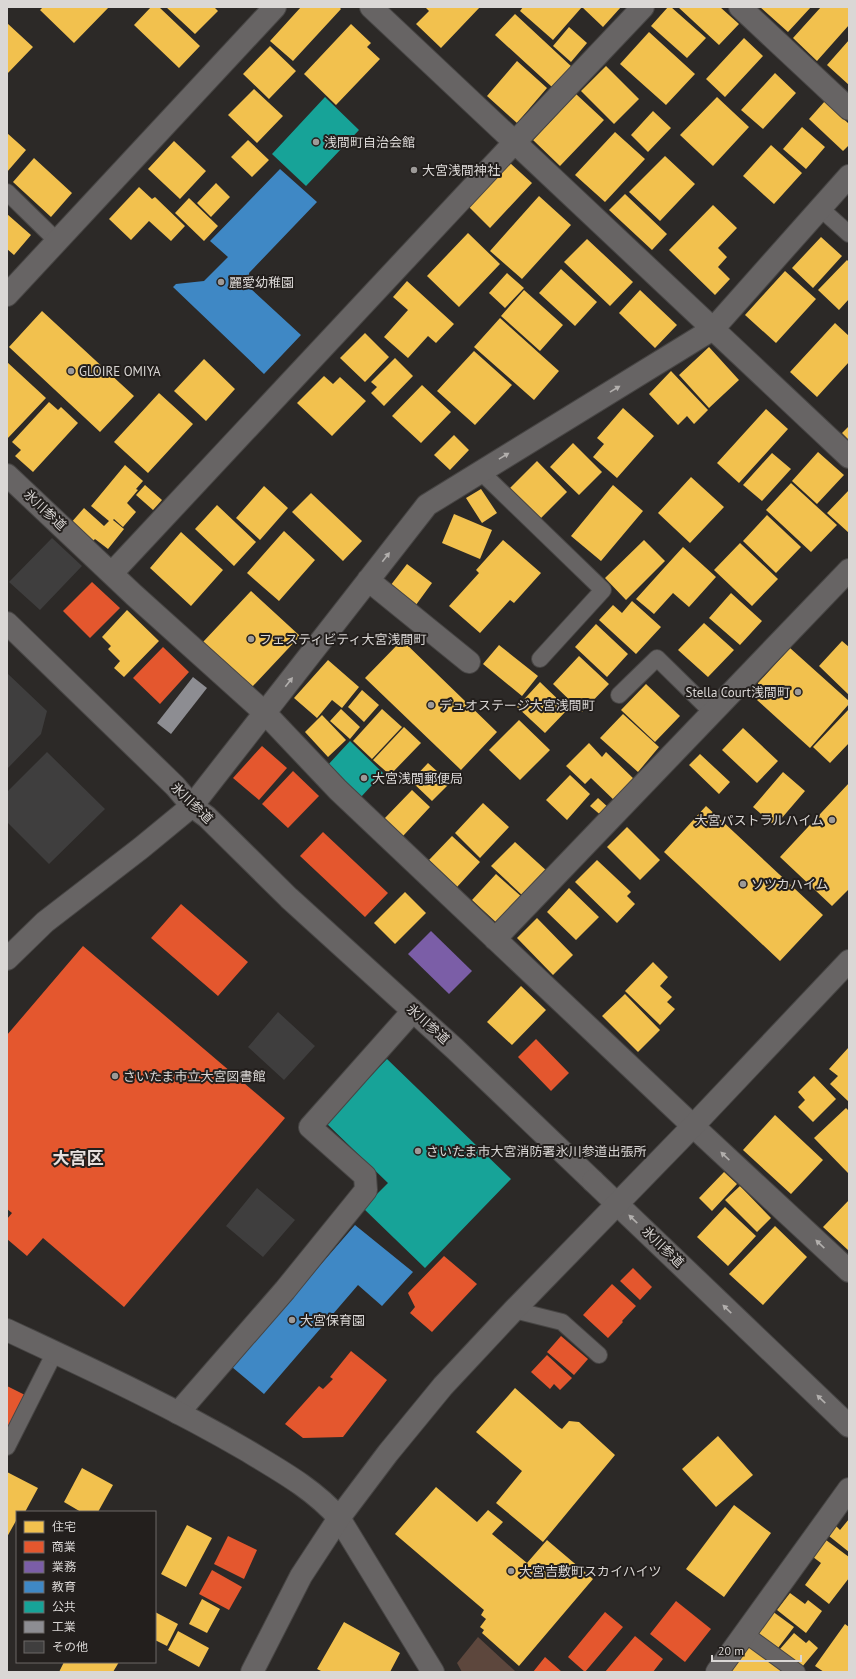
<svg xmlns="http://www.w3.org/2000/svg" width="856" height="1679" font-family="'PT Sans','Noto Sans JP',sans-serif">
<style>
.green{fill:#5d473d}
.homes{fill:#f2c14e}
.shops{fill:#e4572e}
.offices{fill:#7b5ea7}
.schools{fill:#3f88c5}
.public{fill:#17a398}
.industry{fill:#8d8d92}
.building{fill:#3f3e3e}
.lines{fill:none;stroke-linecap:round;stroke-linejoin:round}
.service-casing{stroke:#474544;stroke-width:18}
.pedestrian-casing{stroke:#474544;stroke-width:24}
.minor-casing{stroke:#474544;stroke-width:24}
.tertiary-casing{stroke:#474544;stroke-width:24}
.service{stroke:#676464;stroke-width:16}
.pedestrian{stroke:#676464;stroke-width:22}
.minor{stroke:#676464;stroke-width:22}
.tertiary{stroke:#676464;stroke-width:22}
.oneway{fill:#b2afad}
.poi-dot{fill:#9d9a98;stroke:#231f1d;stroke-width:1.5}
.labels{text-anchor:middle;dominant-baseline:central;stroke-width:4;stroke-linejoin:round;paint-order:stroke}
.poi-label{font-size:13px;fill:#dad7d5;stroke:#231f1d;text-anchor:start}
.street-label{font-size:13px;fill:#dad7d5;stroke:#231f1d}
.district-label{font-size:17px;font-weight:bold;fill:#e8e1de;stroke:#231f1d}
</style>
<rect width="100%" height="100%" fill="#2c2927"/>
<path class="green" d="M478 1637 515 1671 514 1672H462L457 1663Z"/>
<path class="homes" d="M43 7H109L74 43 40 10Z
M151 7H159L200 46 179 68 134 25Z
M166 7H214L218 11 195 34Z
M301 7H339L341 9 293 61 270 41Z
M425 7H480L441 48 416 24 429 11Z
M523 7H621L603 27 582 7 553 40 520 11Z
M668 7H671L706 38 687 58 651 26Z
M678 7H720L739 24 719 45Z
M760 7H811L788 32Z
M821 7H849V25L817 61 793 38Z
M515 14 572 67 552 87 495 35Z
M7 23 33 47 7 74Z
M351 24 371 43 367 47 380 59 336 105 304 74Z
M569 27 587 43 571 62 553 46Z
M649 32 695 74 666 105 620 64Z
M744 38 763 56 725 97 706 79Z
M849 40V85L827 65Z
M270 46 296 71 269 99 243 74Z
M517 61 547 88 517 123 487 96Z
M606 66 639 99 614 124 581 91Z
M775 73 796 93 763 129 741 110Z
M254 89 283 116 257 143 228 115Z
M576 94 604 120 560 166 533 140Z
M717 97 749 127 713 166 680 135Z
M825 101 849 124V145L843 151 809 119Z
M653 111 671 128 648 152 631 135Z
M802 127 825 147 806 169 783 149Z
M615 132 645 159 605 202 575 175Z
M7 133 26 150 7 172Z
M248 140 269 160 252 177 231 157Z
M174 141 206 171 180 199 148 169Z
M771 145 802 173 774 204 743 176Z
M665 156 695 184 660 221 629 192Z
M34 158 72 193 51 217 13 182Z
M510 163 532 183 490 228 469 207Z
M216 183 230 197 211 217 197 203Z
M139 187 152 199 155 197 185 226 171 241 149 221 131 240 109 219Z
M625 194 667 234 652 250 609 210Z
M539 196 571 225 522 279 490 251Z
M189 198 218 226 204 241 175 213Z
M713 205 737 228 718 248 727 257 718 267 730 279 715 295 669 250Z
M7 214 31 235 14 255 7 249Z
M468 233 500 264 459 307 427 276Z
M821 237 842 256 813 288 792 268Z
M587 239 633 282 610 306 564 262Z
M847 260 849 262V299L839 310 818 290Z
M561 269 597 302 575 326 539 293Z
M785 271 816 299 776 343 745 315Z
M507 273 524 288 505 308 489 293Z
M407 281 454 324 436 343 428 336 408 358 384 337 408 310 393 297Z
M524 290 563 325 540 351 501 316Z
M640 290 677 325 655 348 619 313Z
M42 311 134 396 100 432 9 347Z
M500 318 559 371 534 400 474 347Z
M835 323 849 336V362L817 397 790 372Z
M365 333 389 357 365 382 340 358Z
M709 347 739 380 709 408 679 375Z
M474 351 512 385 475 425 437 391Z
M395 358 413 376 384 406 371 393 377 387 371 382Z
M204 359 235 389 206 421 174 391Z
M7 362 46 398 7 439Z
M671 371 708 410 694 424 687 416 678 425 649 394Z
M324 376 333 384 340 377 366 401 332 436 297 403Z
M422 385 451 412 421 443 392 416Z
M159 393 193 424 148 473 114 442Z
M49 402 58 410 61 407 78 423 33 472 15 456 21 450 12 442Z
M623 408 654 436 617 478 593 457 604 444 597 438Z
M766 409 788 429 739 483 717 463Z
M849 426V440L842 433Z
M454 435 469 450 450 470 434 455Z
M573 443 602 472 579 495 550 467Z
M818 452 844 475 817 504 792 481Z
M772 453 791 469 762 501 743 485Z
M537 461 567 492 538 521 508 490Z
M125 465 143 481 136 489 138 490 127 503 136 512 123 527 114 519 113 520 124 529 108 549 95 539 91 543 70 524 84 508 104 526 109 521 91 506Z
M691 477 724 507 690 543 658 513Z
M791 483 837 525 811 552 766 510Z
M145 485 162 500 153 510 136 495Z
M613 485 643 511 601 561 571 536Z
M264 486 288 508 260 540 236 518Z
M481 489 497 513 482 523 466 498Z
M849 490V533L827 513Z
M311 493 362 541 343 561 292 512Z
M217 505 256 542 234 566 195 529Z
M454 514 492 530 480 559 442 543Z
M767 515 801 547 776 573 743 541Z
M284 531 315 560 279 601 247 573Z
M181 532 223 570 191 606 150 568Z
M503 540 541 573 514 603 510 600 480 633 449 606 479 573 476 570Z
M644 540 665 561 626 600 605 578Z
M740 543 778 579 752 606 714 570Z
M683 547 716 577 689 607 673 593 654 614 636 599Z
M407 564 432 583 413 609 387 590Z
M251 591 300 636 252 687 203 642Z
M731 593 762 621 740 645 709 618Z
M632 601 661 627 636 654 599 620 613 605 622 613Z
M127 610 159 641 124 677 114 668 120 661 108 649 111 646 102 637Z
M704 623 734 650 708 677 678 650Z
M596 624 628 654 607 677 575 647Z
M402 640 497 732 461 770 365 678Z
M842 641 849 647V695L819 666Z
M499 645 538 676 522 696 483 664Z
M790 648 849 701V704L810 748 757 700 758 683Z
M579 656 609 684 582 712 553 684Z
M328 660 359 687 342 708 332 700 317 718 294 698Z
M540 682 568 709 545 733 517 707Z
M646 684 680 716 655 742 621 710Z
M362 690 379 705 364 722 348 707Z
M341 709 360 727 350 739 330 721Z
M382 709 402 727 372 759 353 741Z
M849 709V743L830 763 813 747Z
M623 714 659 747 638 772 600 738Z
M322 715 346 740 328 757 305 732Z
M519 720 550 750 520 780 489 750Z
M404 727 421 743 390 775 373 760Z
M743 728 778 761 757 783 722 750Z
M589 743 602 757 606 752 636 781 616 802 591 778 585 784 566 766Z
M700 754 730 782 719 794 689 765Z
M428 763 450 783 432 801 411 781Z
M783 772 805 791 775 826 753 807Z
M570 775 590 794 567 820 546 800Z
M849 783V889L832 906 780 857Z
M412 790 430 807 403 836 384 819Z
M598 798 610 809 603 817 590 806Z
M483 803 509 827 480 858 455 833Z
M706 806 823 915 780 961 664 852Z
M627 827 660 860 640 880 607 847Z
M452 836 480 862 457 887 429 860Z
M515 842 548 872 524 897 491 866Z
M597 860 631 892 627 896 635 904 617 923 575 882Z
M496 874 523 898 498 924 472 900Z
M569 888 599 917 576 940 547 912Z
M405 892 426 913 395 944 374 923Z
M537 918 573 955 553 975 517 938Z
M653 962 668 977 660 986 672 997 667 1002 675 1009 660 1025 625 991Z
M521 986 546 1010 512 1045 487 1022Z
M625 994 660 1030 638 1052 602 1016Z
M849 1047V1102L830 1084 838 1076 829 1069Z
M814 1076 836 1099 813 1122 798 1107 805 1100 798 1092Z
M846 1108 849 1111 848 1173 814 1138Z
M775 1115 823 1160 791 1194 743 1150Z
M724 1172 737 1184 712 1211 699 1198Z
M740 1186 771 1218 757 1232 725 1200Z
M849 1200V1249L848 1250 823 1227Z
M725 1207 756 1236 728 1266 697 1237Z
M775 1226 807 1257 763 1305 729 1274Z
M515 1388 559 1427 562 1429 569 1421 579 1422 615 1455 543 1542 496 1503 522 1471 476 1432Z
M718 1436 753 1475 716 1507 682 1469Z
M82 1468 113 1485 98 1512H81L64 1502Z
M7 1472 38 1488 25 1512H17V1519L7 1537Z
M436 1487 477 1522 488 1510 503 1522 492 1534 527 1563 547 1540 593 1579 519 1666 482 1633 484 1630 480 1627 486 1619 481 1615 484 1610 395 1534Z
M734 1505 771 1533 724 1597 686 1569Z
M849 1519V1552L829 1536 836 1526 840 1530Z
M187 1525 212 1538 186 1587 161 1574Z
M826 1540 849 1557V1578L829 1604 805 1585 821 1563 813 1557Z
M790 1593 805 1604 808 1600 822 1611 806 1633 777 1610Z
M202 1599 220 1609 207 1633 189 1624Z
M772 1611 794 1627 778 1648 756 1632Z
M155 1612 178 1624 167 1646 155 1640Z
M344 1622 400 1653 390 1672H323L317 1669Z
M845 1624 849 1627V1672H824L815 1666Z
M178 1631 209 1648 199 1667 168 1650Z
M794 1633 806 1643 809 1640 818 1648 802 1667 780 1649Z
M748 1645 785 1672H729Z
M64 1662H119L113 1672H59Z"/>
<path class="shops" d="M92 582 120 608 90 638 63 611Z
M163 647 189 672 160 704 133 678Z
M262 746 287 768 259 800 233 778Z
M293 771 319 796 288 828 262 804Z
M323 832 388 893 365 917 300 856Z
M181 904 248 962 218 996 151 938Z
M83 946 285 1118 124 1307 43 1238 27 1256 7 1239V1219L12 1213 7 1209V1035Z
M536 1039 569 1073 551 1091 518 1057Z
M444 1256 477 1284 432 1332 410 1313 415 1307 408 1293Z
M633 1268 652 1287 640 1300 620 1281Z
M612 1284 636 1306 622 1321 623 1322 608 1338 583 1315Z
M561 1336 588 1359 574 1375 547 1352Z
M351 1351 387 1380 343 1437 303 1438 285 1424 319 1386 323 1389 333 1379 330 1377Z
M547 1355 572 1378 560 1390 554 1384 550 1389 531 1372Z
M7 1386 25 1395 7 1430Z
M228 1536 257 1550 244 1579 214 1564Z
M212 1570 242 1587 229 1610 199 1594Z
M676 1601 711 1629 685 1662 650 1634Z
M605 1612 623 1627 585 1672 568 1657Z
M635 1636 663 1659 653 1672H605Z
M545 1657 562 1672H533Z"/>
<path class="offices" d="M431 931 472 971 449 994 408 954Z"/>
<path class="schools" d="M280 169 317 202 249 273 250 288 301 335 264 374 173 287 176 284 204 281 228 257 210 241Z
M355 1225 413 1272 382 1306 358 1285 264 1394 232 1367Z"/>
<path class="public" d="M325 97 359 130 306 186 272 154Z
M350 741 383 773 361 797 327 766Z
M387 1059 511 1179 425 1268 363 1208 388 1183 326 1123Z"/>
<path class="industry" d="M193 677 207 688 171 734 157 723Z"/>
<path class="building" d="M52 538 82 566 40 610 9 582Z
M7 673 47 711 41 734 7 769Z
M47 752 105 809 49 864 7 822V792Z
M278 1012 315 1046 284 1080 248 1047Z
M257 1188 295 1220 263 1257 226 1226Z"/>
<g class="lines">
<defs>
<path id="service" d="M7 192 57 241
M820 208 849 234
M480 471 603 590 540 659
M619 695 657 658 713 713
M514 1310 562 1322 599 1355
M7 1447 55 1352
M745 1634 797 1672"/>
<path id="pedestrian" d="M7 623 175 786 192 806 207 817 289 898 455 1049 593 1181"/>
<path id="minor" d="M371 7 849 457
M740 7 849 109
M7 295 275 7
M7 475 134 595 265 713 338 790 693 1126 849 1271
M112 573 514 143 643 7
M368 580 469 662
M495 939 849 570
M7 959 45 922 141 848 192 806 427 505 713 329 849 176
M593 1181 849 1426
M178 1413 285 1290 366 1190 365 1176 310 1127 413 1011
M339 1518 433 1672
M717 1672 849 1489"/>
<path id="tertiary" d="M7 1330C88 1368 169 1405 246 1450 279 1470 314 1489 339 1518
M252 1672 301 1576 339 1518 388 1453 443 1386 514 1310 693 1126 849 961"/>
</defs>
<use href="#service" class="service-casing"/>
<use href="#pedestrian" class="pedestrian-casing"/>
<use href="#minor" class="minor-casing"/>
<use href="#tertiary" class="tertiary-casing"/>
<use href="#service" class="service"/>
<use href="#pedestrian" class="pedestrian"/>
<use href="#minor" class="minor"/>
<use href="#tertiary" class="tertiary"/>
</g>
<defs><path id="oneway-solid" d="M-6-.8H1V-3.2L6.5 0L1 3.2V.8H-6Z"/></defs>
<g class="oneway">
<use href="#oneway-solid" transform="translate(615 389) rotate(-31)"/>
<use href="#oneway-solid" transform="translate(504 456) rotate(-31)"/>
<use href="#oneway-solid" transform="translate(386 557) rotate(-52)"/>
<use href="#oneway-solid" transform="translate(289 682) rotate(-52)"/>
<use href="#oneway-solid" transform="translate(725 1156) rotate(-137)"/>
<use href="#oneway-solid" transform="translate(633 1219) rotate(-136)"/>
<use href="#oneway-solid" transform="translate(820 1244) rotate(-137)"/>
<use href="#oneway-solid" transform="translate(727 1309) rotate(-136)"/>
<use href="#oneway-solid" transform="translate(821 1399) rotate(-136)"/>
</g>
<g class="poi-dot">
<circle cx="316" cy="142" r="4"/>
<circle cx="414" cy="170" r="4"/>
<circle cx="221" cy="282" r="4"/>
<circle cx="71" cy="371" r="4"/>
<circle cx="251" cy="639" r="4"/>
<circle cx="798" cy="692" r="4"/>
<circle cx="431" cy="705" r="4"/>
<circle cx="364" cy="778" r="4"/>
<circle cx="832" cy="820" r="4"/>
<circle cx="743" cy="884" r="4"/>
<circle cx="115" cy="1076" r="4"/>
<circle cx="418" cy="1151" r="4"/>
<circle cx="292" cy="1320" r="4"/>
<circle cx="511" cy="1571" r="4"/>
</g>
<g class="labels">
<g class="poi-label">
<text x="324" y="142">浅間町自治会館</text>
<text x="422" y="170">大宮浅間神社</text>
<text x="229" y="282">麗愛幼稚園</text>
<text x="79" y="371">GLOIRE OMIYA</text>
<text x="259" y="639">フェスティビティ大宮浅間町</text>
<text x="790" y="692" text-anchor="end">Stella Court浅間町</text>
<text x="439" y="705">デュオステージ大宮浅間町</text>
<text x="372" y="778">大宮浅間郵便局</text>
<text x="824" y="820" text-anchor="end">大宮パストラルハイム</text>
<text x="751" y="884">ソツカハイム</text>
<text x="123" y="1076">さいたま市立大宮図書館</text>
<text x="426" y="1151">さいたま市大宮消防署氷川参道出張所</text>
<text x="300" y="1320">大宮保育園</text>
<text x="519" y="1571">大宮吉敷町スカイハイツ</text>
</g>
<g class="street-label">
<text transform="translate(45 510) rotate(43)">氷川参道</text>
<text transform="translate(192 803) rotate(44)">氷川参道</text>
<text transform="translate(428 1024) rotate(42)">氷川参道</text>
<text transform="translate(663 1247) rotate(44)">氷川参道</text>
</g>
<g class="district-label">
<text x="78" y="1158">大宮区</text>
</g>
</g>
<rect width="856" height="1679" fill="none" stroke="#dad7d5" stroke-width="16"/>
<rect x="16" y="1511" width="140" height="152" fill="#231f1d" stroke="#6c6967"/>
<rect x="24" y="1521" width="20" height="12" fill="#f2c14e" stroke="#6c6967"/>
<text x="52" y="1531" font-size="12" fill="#dad7d5">住宅</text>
<rect x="24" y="1541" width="20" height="12" fill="#e4572e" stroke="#6c6967"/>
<text x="52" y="1551" font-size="12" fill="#dad7d5">商業</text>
<rect x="24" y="1561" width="20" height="12" fill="#7b5ea7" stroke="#6c6967"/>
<text x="52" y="1571" font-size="12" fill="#dad7d5">業務</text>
<rect x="24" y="1581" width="20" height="12" fill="#3f88c5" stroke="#6c6967"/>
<text x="52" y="1591" font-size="12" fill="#dad7d5">教育</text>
<rect x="24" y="1601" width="20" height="12" fill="#17a398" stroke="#6c6967"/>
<text x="52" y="1611" font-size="12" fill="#dad7d5">公共</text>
<rect x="24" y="1621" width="20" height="12" fill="#8d8d92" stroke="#6c6967"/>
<text x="52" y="1631" font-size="12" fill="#dad7d5">工業</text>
<rect x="24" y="1641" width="20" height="12" fill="#3f3e3e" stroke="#6c6967"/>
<text x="52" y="1651" font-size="12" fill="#dad7d5">その他</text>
<path d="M712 1655v6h89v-6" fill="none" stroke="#dad7d5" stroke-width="2"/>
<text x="718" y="1655" font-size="12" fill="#dad7d5" stroke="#231f1d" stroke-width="3" paint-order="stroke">20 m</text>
</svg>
